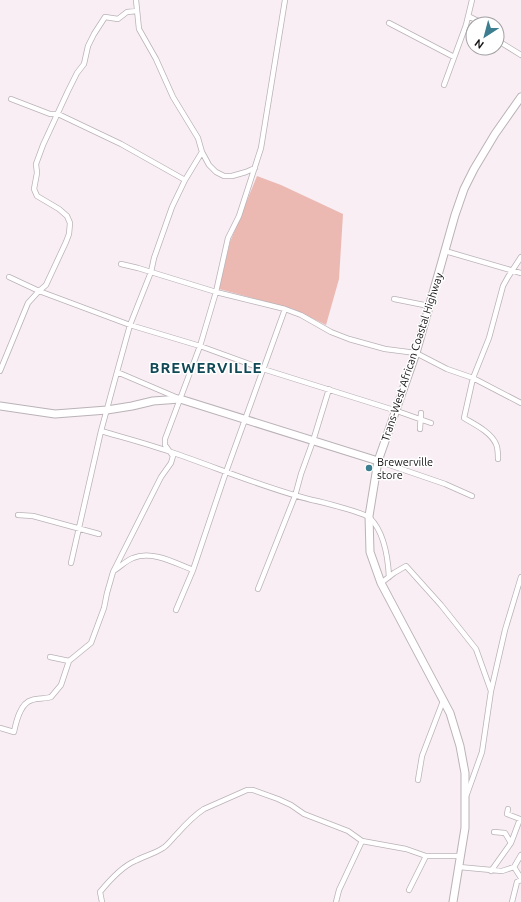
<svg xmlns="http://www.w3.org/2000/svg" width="521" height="902" font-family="Ubuntu,sans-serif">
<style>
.green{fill:#ebb9b2}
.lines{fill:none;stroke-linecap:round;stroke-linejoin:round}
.minor-casing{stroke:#bab2b7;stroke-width:6}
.primary-casing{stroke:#bab2b7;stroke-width:9}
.trunk-casing{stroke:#bab2b7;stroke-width:9}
.minor{stroke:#fff;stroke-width:4.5}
.primary{stroke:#fff;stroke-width:7}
.trunk{stroke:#fff;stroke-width:7}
.poi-dot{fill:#3c7e90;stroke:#fff;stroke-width:1.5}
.labels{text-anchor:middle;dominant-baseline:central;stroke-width:3;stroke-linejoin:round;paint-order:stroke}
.street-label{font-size:11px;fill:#141113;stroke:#fff}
.poi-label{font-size:11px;fill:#141113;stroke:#fff;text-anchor:start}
.district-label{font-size:15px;font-weight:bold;letter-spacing:1px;fill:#104856;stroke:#fff}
</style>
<rect width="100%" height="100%" fill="#f8eef4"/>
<path class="green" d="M257 176 281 185 343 214 339 279 326 325 293 309 219 289 230 242Z"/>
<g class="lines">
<defs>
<path id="minor" d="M136 0 139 29 156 59 173 97 198 138 202 152 209 165 216 172 224 176H232L246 172 255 168
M468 16 484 24
M389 23 454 57
M497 37 500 42 521 55
M444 85 466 25 472 0
M11 99 50 114H58L121 144 185 180
M445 251 521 273
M121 264 138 268 216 292 285 309 301 315 331 332 349 339 385 349 416 353 447 369 473 378 521 403
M39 291 130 325 200 346 263 369 397 411 431 423
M39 291 46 285 66 242 69 234 70 223 67 216 59 209 37 196 34 189 37 173 36 164 43 145 68 91 77 73 84 64 88 46 94 34 105 17 118 19 127 12 137 11
M394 299 429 306
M0 371 28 303 39 291 9 277
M117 372 101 431C125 438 148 444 171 452 218 468 264 488 312 500 322 502 365 513 370 518 384 532 388 558 389 577
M178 398 117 372 130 325 151 272 154 258 172 207 185 180 202 152
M420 429 421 413
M498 459C498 455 498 448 496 444 491 432 474 424 464 418L473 378 489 338 503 286 508 277 521 257
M378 461 445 484 472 496
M18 515 33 516 99 534
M71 563 101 431
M115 570C121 566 127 560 133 558 152 550 175 563 193 570
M381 583 394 573 406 566 441 605 476 649 491 691
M258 589 295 496 301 474 313 441 329 389
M176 610 193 570 226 472 285 309
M50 657 69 661
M0 728 14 732C16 722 20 703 32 700 38 698 45 699 51 697L61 685 69 661 91 643 104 608 107 593 113 572 161 477 171 463 173 456 165 445V439L200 346 216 292 228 238 239 216 261 148 285 0
M418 780 422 756 443 701
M467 794 482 752 491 691 505 630 521 577
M508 809 507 814 520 819 511 843
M459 867 502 871 514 867 521 878
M514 867 521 855
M491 871 511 843 505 833 494 832
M409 890 426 856H461
M102 902 100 892C109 881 121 867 135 861 144 856 154 854 163 848 168 845 172 839 176 835 185 825 193 816 204 809L247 790H253L278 799 291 805 304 814 348 831 362 841 406 849 426 856
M336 902 339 890 362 841
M512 902 517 882 521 880"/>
<path id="primary" d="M0 406 55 414 107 410 132 406 153 401 180 399 378 461"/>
<path id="trunk" d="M453 902 465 828V773L460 746 450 713 381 583 370 552 369 516 378 461 416 353 455 215 464 189 474 169 495 134 521 97"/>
</defs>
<use href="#minor" class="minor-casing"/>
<use href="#primary" class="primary-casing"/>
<use href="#trunk" class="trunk-casing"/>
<use href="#minor" class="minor"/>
<use href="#primary" class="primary"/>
<use href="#trunk" class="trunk"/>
</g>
<circle class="poi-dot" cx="369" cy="468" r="4"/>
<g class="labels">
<g class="street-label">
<text transform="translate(412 357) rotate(-72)">Trans-West African Coastal Highway</text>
</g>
<g class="poi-label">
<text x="377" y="462">Brewerville<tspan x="377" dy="13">store</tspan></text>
</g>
<g class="district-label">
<text x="206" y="367">BREWERVILLE</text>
</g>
</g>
<g transform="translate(485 36) rotate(216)"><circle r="19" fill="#ffffff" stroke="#a1a0a1"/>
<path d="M0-3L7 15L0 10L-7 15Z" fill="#3c7e90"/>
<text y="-6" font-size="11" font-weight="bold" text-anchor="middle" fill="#141113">N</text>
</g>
</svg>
